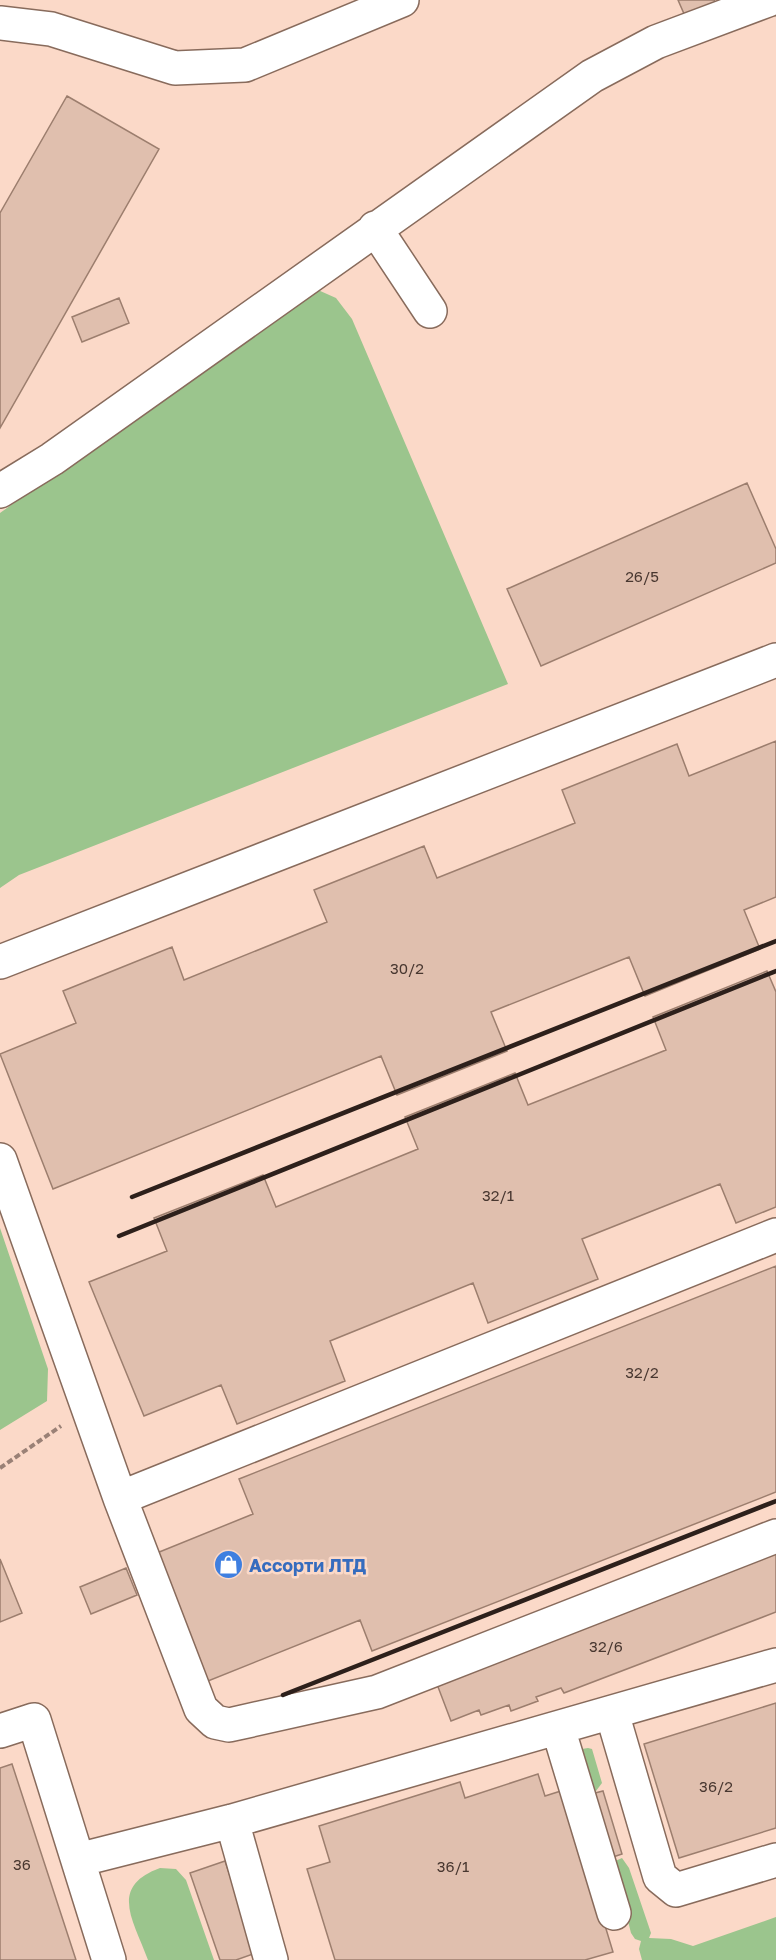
<svg xmlns="http://www.w3.org/2000/svg" width="776" height="1960" font-family="'Golos Text',sans-serif">
<style>
.green{fill:#9bc58d}
.building{fill:#e0bfae;stroke:#9c7e6e;stroke-width:1.5}
.lines{fill:none;stroke-linecap:round;stroke-linejoin:round}
.minor-casing{stroke:#886b5c;stroke-width:36}
.path{stroke:#9a8176;stroke-width:4;stroke-dasharray:6 3;stroke-linecap:butt}
.minor{stroke:#fff;stroke-width:33}
.rail{stroke:#2d201b;stroke-width:4.5}
.labels{text-anchor:middle;dominant-baseline:central;stroke-width:5;stroke-linejoin:round;paint-order:stroke}
.number-label{font-size:15px;fill:#483730}
.shop-label{font-size:18px;font-weight:bold;fill:#366cbe;stroke:#fbd9c8;text-anchor:start}
</style>
<rect width="100%" height="100%" fill="#fbd9c8"/>
<path class="green" d="M318 290 336 298 352 319 508 684 19 875 0 888V513L289 307Z
M0 1228 48 1369 47 1401 0 1430Z
M588 1748 592 1749 602 1783 596 1791H592L580 1755 582 1749Z
M622 1858 629 1868 651 1933 649 1938 671 1939 693 1946 776 1917V1960H642L639 1949 641 1941 635 1939 631 1933 613 1862Z
M160 1868 176 1869 186 1880 214 1960H148C134 1921 108 1887 160 1868Z"/>
<path class="building" d="M678 0H714L716 4 685 16Z
M67 96 159 149 0 428V213Z
M119 298 129 323 82 342 72 317Z
M747 483 776 549V563L541 666 507 589Z
M776 741V897L744 910 760 949 645 996 629 957 491 1012 507 1051 397 1095 381 1056 53 1189 0 1054 76 1023 63 991 172 947 184 980 327 922 314 890 424 846 437 878 575 823 562 790 677 744 689 776Z
M767 971 776 992V1207L736 1223 720 1184 582 1239 598 1279 488 1323 473 1283 330 1341 345 1381 237 1424 221 1385 144 1416 89 1282 167 1251 154 1218 263 1175 276 1207 418 1149 405 1117 515 1073 528 1105 666 1050 653 1017Z
M776 1266V1492L372 1651 360 1620 198 1685 147 1557 253 1514 239 1479Z
M776 1549V1612L564 1693 561 1688 536 1697 538 1701 511 1711 509 1705 481 1715 479 1710 451 1721 435 1679Z
M0 1559 22 1613 0 1622Z
M126 1568 137 1595 91 1614 80 1587Z
M776 1703V1828L679 1858 644 1744Z
M12 1764 76 1960H0V1768Z
M538 1774 545 1796 564 1790 613 1952 585 1960H335L307 1869 330 1862 319 1826 460 1782 465 1798Z
M603 1791 622 1854 610 1858 591 1794Z
M225 1861 256 1953 236 1960H220L190 1873Z"/>
<g class="lines">
<defs>
<path id="minor" d="M0 23 51 29 175 68 245 65 402 0
M375 228 430 311
M0 491 52 459 592 76 656 42 768 0
M0 962 776 660
M0 1160 120 1498 201 1709 215 1722 229 1725 377 1692 776 1536
M120 1498 776 1235
M612 1713 660 1877 676 1890 776 1860
M558 1728 614 1913
M0 1731 34 1720 109 1960
M232 1821 271 1960
M78 1860 232 1821 776 1665"/>
</defs>
<use href="#minor" class="minor-casing"/>
<path class="path" d="M0 1468 61 1426"/>
<use href="#minor" class="minor"/>
<path class="rail" d="M132 1197 776 941
M119 1236 776 971
M283 1695 776 1501"/>
</g>
<defs>
<symbol id="shop-disc" viewBox="-11 -11 22 22"><circle r="9.5" fill="#3f7fe0" stroke="#fbd9c8"/><path d="M-5-2.5h2.3a2.7 3.5 0 0 1 5.4 0H5L5.5 6h-11ZM-1.5-2.5h3a1.5 2.3 0 0 0-3 0Z" fill="#fff"/></symbol>
</defs>
<g fill-rule="evenodd">
<use href="#shop-disc" x="212" y="1548" width="33" height="33"/>
</g>
<g class="labels">
<g class="number-label">
<text x="642" y="576">26/5</text>
<text x="407" y="968">30/2</text>
<text x="498" y="1195">32/1</text>
<text x="642" y="1372">32/2</text>
<text x="606" y="1646">32/6</text>
<text x="716" y="1786">36/2</text>
<text x="22" y="1864">36</text>
<text x="453" y="1866">36/1</text>
</g>
<g class="shop-label">
<text x="249" y="1565">Ассорти ЛТД</text>
</g>
</g>
</svg>
